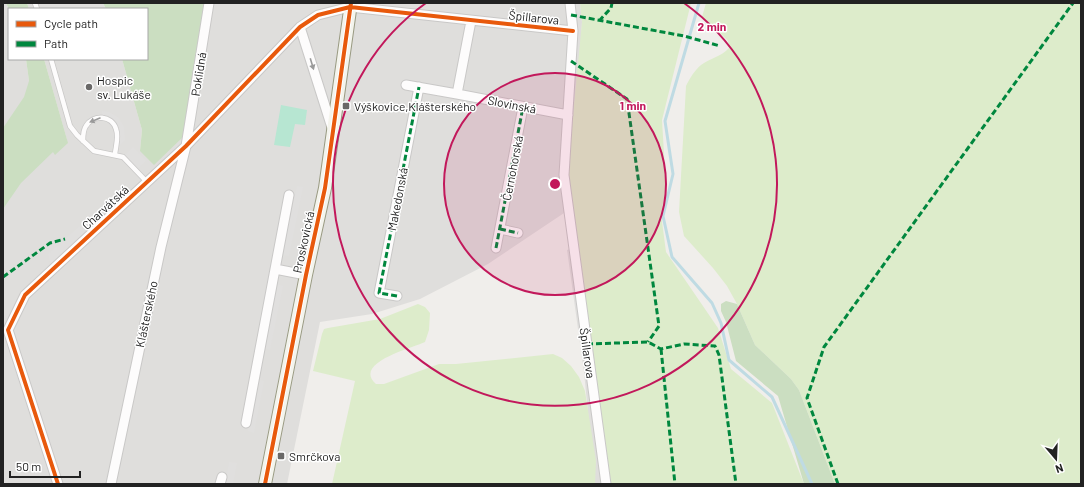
<svg xmlns="http://www.w3.org/2000/svg" width="1084" height="487" font-family="Barlow,sans-serif">
<style>
.residential{fill:#dfdedc}
.grass{fill:#ddeccb}
.forest{fill:#cbdec1}
.pitch{fill:#b7e6d2}
.parking{fill:#e0dfde}
.lines{fill:none;stroke-linecap:round;stroke-linejoin:round}
.stream{stroke:#bfdbe3;stroke-width:3}
.lane-casing{stroke:#c9c8c7;stroke-width:6}
.street-casing{stroke:#c9c8c7;stroke-width:11}
.secondary-casing{stroke:#999a82;stroke-width:14}
.lane{stroke:#fdfcfc;stroke-width:4.5}
.street{stroke:#fdfcfc;stroke-width:9}
.secondary{stroke:#f4f4ed;stroke-width:12}
.quiet{stroke:#00873e;stroke-width:3;stroke-dasharray:6 3;stroke-linecap:butt}
.cycleway-casing{stroke:#fff;stroke-width:6}
.cycleway{stroke:#e8590c;stroke-width:4}
.oneway{fill:#9a9a9a}
.ring{fill:none;stroke:#c2185b;stroke-width:2}
.poi-dot{fill:#6a6968;stroke:#fff;stroke-width:1.5}
.labels{text-anchor:middle;dominant-baseline:central;stroke-width:3;stroke-linejoin:round;paint-order:stroke}
.street-label{font-size:12px;fill:#222;stroke:#fff}
.poi-label{font-size:12px;fill:#222;stroke:#fff;text-anchor:start}
.centre{fill:#c2185b;stroke:#fff;stroke-width:2}
.ring-label{font-size:12px;text-anchor:middle;font-weight:bold;fill:#c2185b;stroke:#fff;stroke-width:3;stroke-linejoin:round;paint-order:stroke}
</style>
<rect width="100%" height="100%" fill="#f0eeeb"/>
<path class="residential" d="M3 3H6L9 9V59H26L29 81 67 140 44 59H122L142 130 140 151 210 3H580L582 22 573 207 488 264 420 299 372 314 320 322 287 484H3Z
M27 3H103L106 9H29Z
M577 246 611 484H595L584 372 567 250Z"/>
<path class="grass" d="M580 3H691L662 120 666 187 661 214 666 252 718 328 731 369 772 403 804 484H611L568 168 582 22Z
M706 3H1081V484H835L799 390 791 379 755 345 737 304 727 286 713 268 684 236 679 212 686 86C690 78 694 71 701 65 710 58 721 57 729 48L728 41C720 32 710 26 702 17Z
M418 304 425 307 430 313 429 330 425 342C412 348 352 363 376 384H384L439 364H456L553 354 562 358 571 366 579 377 585 391 596 461 595 484H332L355 381 313 371 322 334 324 329 328 328 380 319Z"/>
<path class="forest" d="M6 3H27L29 9H9Z
M103 3H210L184 136 154 165 140 151 142 130 122 59H147V9H106Z
M26 59H44L68 143 55 155 53 152 21 183 3 209V128L24 97 29 81Z
M726 301 737 304 755 345 791 379 799 390 835 484H804L778 396 736 361 726 322 721 311V304Z"/>
<path class="pitch" d="M281 105 307 110 305 125 295 124 290 147 274 145Z"/>
<path class="parking" d="M102 111 109 112 119 118 124 127 125 140 119 146 120 155 115 154V126L102 117Z
M133 147 146 161 136 170 123 157Z
M297 186 303 187 289 256 282 255Z
M98 217 104 222 52 269 48 254 89 218Z
M276 284 283 286 270 350 264 348Z
M258 379 264 381 254 433 248 431Z
M229 462 237 463 233 484H225Z"/>
<g class="lines">
<path class="stream" d="M699 3 665 121 673 174 663 216 672 257 712 303 721 323 729 360 772 397 812 484"/>
<defs>
<path id="lane" d="M35 3 37 9
M51 59 70 126 77 135 94 151 123 157 147 182
M83 141C83 136 83 130 86 126 93 114 112 115 116 129 119 137 116 145 115 154"/>
<path id="street" d="M570 3 573 31 564 175 606 484
M300 27 333 131
M406 85 457 94 471 21
M457 94 568 115
M500 229 518 233
M496 248 523 107
M275 269 306 275
M397 296 379 293 419 87
M246 423 289 195
M58 484 8 330 25 295 186 146 300 27 318 15 350 7 573 31
M111 484 161 247 186 146 209 3
M220 484 222 477"/>
<path id="secondary" d="M265 484 306 275 325 188 351 3"/>
</defs>
<use href="#lane" class="lane-casing"/>
<use href="#street" class="street-casing"/>
<use href="#secondary" class="secondary-casing"/>
<use href="#lane" class="lane"/>
<use href="#street" class="street"/>
<use href="#secondary" class="secondary"/>
<path class="quiet" d="M571 15 684 36 720 46
M599 21 611 8 612 3
M571 61 627 99 659 326 648 342
M500 229 518 233
M496 248 523 107
M3 277 50 243 65 239
M397 296 379 293 419 87
M587 344 648 342 661 349 684 344 715 346 719 355 736 484
M661 349 675 484
M838 484 807 398 824 347 1073 3"/>
<defs>
<path id="cycleway" d="M58 484 8 330 25 295 186 146 300 27 318 15 350 7 573 31
M265 484 306 275 325 188 351 3"/>
</defs>
<use href="#cycleway" class="cycleway-casing"/>
<use href="#cycleway" class="cycleway"/>
</g>
<defs><path id="oneway-solid" d="M-6-.8H1V-3.2L6.5 0L1 3.2V.8H-6Z"/></defs>
<g class="oneway">
<use href="#oneway-solid" transform="translate(312 64) rotate(73)"/>
<use href="#oneway-solid" transform="translate(95 120) rotate(157)"/>
</g>
<circle cx="555" cy="184" r="111" fill="#c2185b" fill-opacity=".12"/>
<g class="ring">
<circle cx="555" cy="184" r="111"/>
<path d="M684 3A222 222 0 1 1 426 3"/>
</g>
<g class="poi-dot">
<circle cx="89" cy="87" r="4"/>
<rect x="342" y="102" width="8" height="8" rx="2"/>
<rect x="277" y="452" width="8" height="8" rx="2"/>
</g>
<g class="labels">
<g class="street-label">
<text transform="translate(534 17) rotate(6)">Špillarova</text>
<text transform="translate(198 74) rotate(-81)">Poklidná</text>
<text transform="translate(512 104) rotate(11)">Slovinská</text>
<text transform="translate(512 168) rotate(-79)">Černohorská</text>
<text transform="translate(397 199) rotate(-79)">Makedonská</text>
<text transform="translate(105 207) rotate(-43)">Charvátská</text>
<text transform="translate(303 242) rotate(-78)">Proskovická</text>
<text transform="translate(146 314) rotate(-78)">Klášterského</text>
<text transform="translate(588 353) rotate(82)">Špillarova</text>
</g>
<g class="poi-label">
<text x="97" y="80">Hospic<tspan x="97" dy="14">sv. Lukáše</tspan></text>
<text x="354" y="106">Výškovice,Klášterského</text>
<text x="289" y="456">Smrčkova</text>
</g>
</g>
<circle cx="555" cy="184" r="6" class="centre"/>
<g class="ring-label">
<text x="712" y="31">2 min</text>
<text x="633" y="110">1 min</text>
</g>
<rect width="1084" height="487" fill="none" stroke="#222222" stroke-width="8"/>
<rect x="8" y="8" width="140" height="52" fill="#ffffff" stroke="#a7a7a7"/>
<rect x="16" y="21" width="20" height="6" fill="#e8590c" stroke="#a7a7a7"/>
<text x="44" y="28" font-size="12" fill="#222222">Cycle path</text>
<rect x="16" y="41" width="20" height="6" fill="#00873e" stroke="#a7a7a7"/>
<text x="44" y="48" font-size="12" fill="#222222">Path</text>
<g transform="translate(1056 459) rotate(161)" stroke="#ffffff" stroke-width="3" paint-order="stroke">
<path d="M0-3L7 15L0 10L-7 15Z" fill="#222222"/>
<text y="-6" font-size="11" font-weight="bold" text-anchor="middle" fill="#222222">N</text>
</g>
<path d="M10 471v6h70v-6" fill="none" stroke="#222222" stroke-width="2"/>
<text x="16" y="471" font-size="12" fill="#222222" stroke="#ffffff" stroke-width="3" paint-order="stroke">50 m</text>
</svg>
